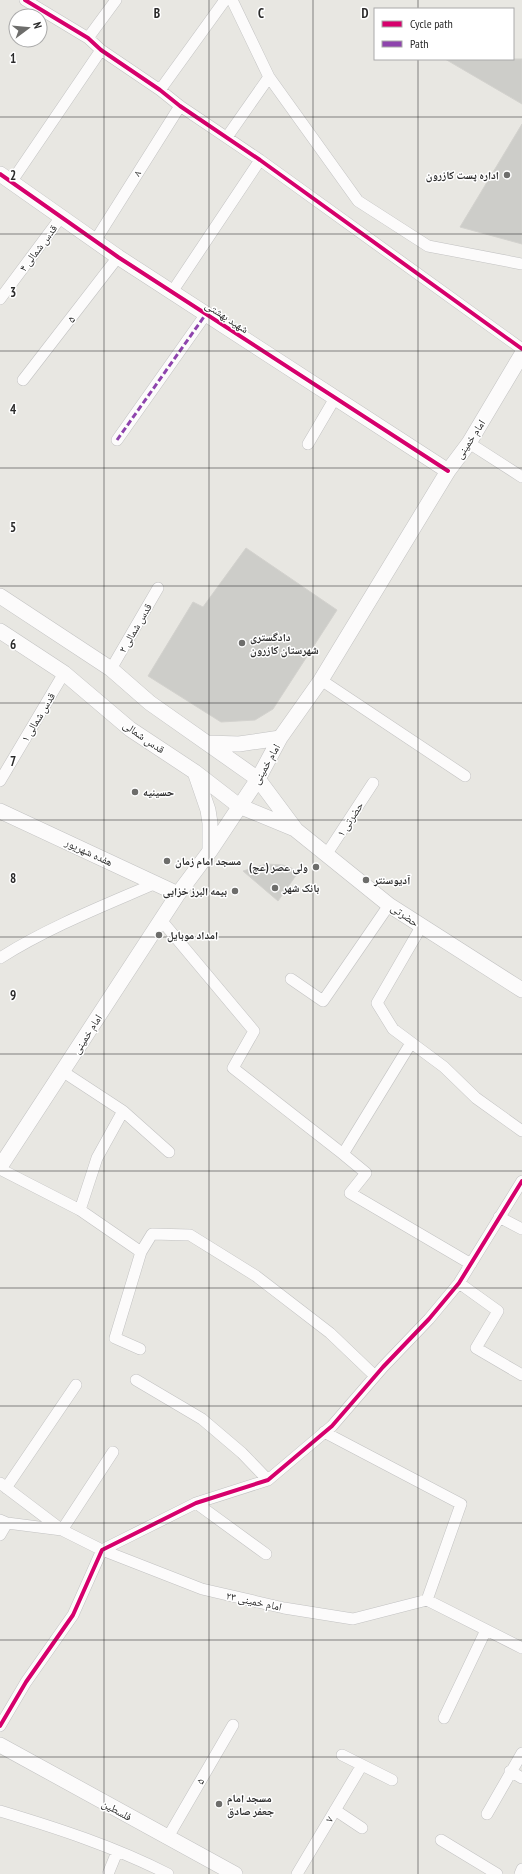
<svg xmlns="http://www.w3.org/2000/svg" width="522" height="1874" font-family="'PT Sans Narrow','Noto Naskh Arabic',sans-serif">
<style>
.building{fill:#cdcdc9;stroke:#d3d2ce}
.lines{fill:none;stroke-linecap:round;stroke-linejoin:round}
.street-casing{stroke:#c2c2c2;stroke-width:12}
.secondary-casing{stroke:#c2c2c2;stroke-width:16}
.street{stroke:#fcfbfb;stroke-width:11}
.secondary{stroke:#fcfbfb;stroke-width:15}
.quiet{stroke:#8e44ad;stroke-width:3;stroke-dasharray:6 3;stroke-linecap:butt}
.cycleway-casing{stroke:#fff;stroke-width:6}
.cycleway{stroke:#d6006c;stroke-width:4}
.grid{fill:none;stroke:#2b2b2b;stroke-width:1;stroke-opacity:0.55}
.poi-dot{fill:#6d6d6b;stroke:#fff;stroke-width:1.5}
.labels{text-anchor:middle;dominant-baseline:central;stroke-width:3;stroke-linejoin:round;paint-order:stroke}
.street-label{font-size:11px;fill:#2b2b2b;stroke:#fff}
.poi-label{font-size:11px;font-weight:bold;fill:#2b2b2b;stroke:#fff;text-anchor:start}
.grid-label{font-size:13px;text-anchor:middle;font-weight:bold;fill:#2b2b2b;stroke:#fff;stroke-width:3;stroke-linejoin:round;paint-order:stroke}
</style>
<rect width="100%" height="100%" fill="#e8e7e2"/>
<path class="building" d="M445 59H522V104Z
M522 124V244L460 227Z
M246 548 337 610 273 709 255 720 221 722 148 676 193 602 203 607Z
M266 864 283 865 294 869 297 874 278 901 243 871Z"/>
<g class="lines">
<defs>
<path id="street" d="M25 0 88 38 101 50 160 90 180 106 260 160 522 349
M232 0 269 77 358 201 428 246 522 264
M88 38 116 0
M160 90 225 0
M227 137 269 77
M12 181 101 50
M95 241 180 106
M172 292 260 160
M0 299 61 217
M23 380 118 257
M117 440 206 314
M469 443 522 477
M308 444 335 398
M111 669 158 588
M321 680 465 776
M0 781 64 673
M326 855 373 783
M161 920 254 1031 233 1068 343 1154 366 1173 350 1193 471 1264
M421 927 377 1003 393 1029 444 1067 476 1098 522 1131
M0 958C49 927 103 906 156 883
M291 979 323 1001 389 905
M62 1071 123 1111 169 1152
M343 1154 411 1043
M0 1169 80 1210 141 1252 152 1234 190 1235 256 1276 330 1333 375 1376
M80 1210 97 1158 123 1111
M499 1217 522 1229
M459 1283 498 1311 476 1348 522 1375
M140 1349 115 1338 141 1252
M136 1380 202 1419 242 1453 268 1480
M324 1432 461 1504 427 1600
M0 1483 62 1530 102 1550 202 1589 284 1608 353 1619 427 1600 522 1648
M6 1488 76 1385
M196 1503 266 1554
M0 1520 7 1523 62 1530 113 1452
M0 1535 7 1523
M444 1718 486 1630
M0 1726 26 1682 73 1615 102 1550 196 1503 268 1480 332 1426 383 1367 429 1319 459 1283 522 1181
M342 1755 392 1780
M510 1771 522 1778
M335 1810 362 1828
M0 1811C57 1828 115 1847 168 1874
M487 1814 522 1753
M168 1837 233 1725
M441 1840 497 1874
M108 1874 117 1852
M297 1874 362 1765
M520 1874 522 1869"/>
<path id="secondary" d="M0 174 118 257 448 471
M0 596 111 669 150 703 258 779 296 830 389 905 522 990
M0 631 64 673 130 729 195 772 239 806 295 829
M207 743 239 744 280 738
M195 772 208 810 210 823V851
M0 811 178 894
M0 1167 178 894 210 851 258 779 280 738 321 680 448 471 469 443 522 354
M0 1745 235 1874"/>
</defs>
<use href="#street" class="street-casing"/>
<use href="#secondary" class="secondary-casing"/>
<use href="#street" class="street"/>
<use href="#secondary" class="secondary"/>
<path class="quiet" d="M117 440 206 314"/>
<defs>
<path id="cycleway" d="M25 0 88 38 101 50 160 90 180 106 260 160 522 349
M0 174 118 257 448 471
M0 1726 26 1682 73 1615 102 1550 196 1503 268 1480 332 1426 383 1367 429 1319 459 1283 522 1181"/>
</defs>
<use href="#cycleway" class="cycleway-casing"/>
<use href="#cycleway" class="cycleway"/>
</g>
<path class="grid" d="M104 0V1874M209 0V1874M313 0V1874M418 0V9M418 59V1874M0 117H522M0 234H522M0 351H522M0 468H522M0 586H522M0 703H522M0 820H522M0 937H522M0 1054H522M0 1171H522M0 1288H522M0 1406H522M0 1523H522M0 1640H522M0 1757H522"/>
<g class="poi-dot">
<circle cx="507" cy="175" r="4"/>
<circle cx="242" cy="643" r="4"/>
<circle cx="135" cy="792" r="4"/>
<circle cx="167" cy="861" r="4"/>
<circle cx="316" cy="867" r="4"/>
<circle cx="366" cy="880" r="4"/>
<circle cx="275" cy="888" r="4"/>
<circle cx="235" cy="891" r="4"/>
<circle cx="159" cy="935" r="4"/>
<circle cx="219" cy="1804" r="4"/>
</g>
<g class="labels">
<g class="street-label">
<text transform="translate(137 173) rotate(-58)">۸</text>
<text transform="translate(38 248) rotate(-53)">قدس شمالی ۴</text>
<text transform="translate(227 317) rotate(33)">شهید بهشتی</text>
<text transform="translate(71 319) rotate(-52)">۵</text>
<text transform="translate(470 439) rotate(-56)">امام خمینی</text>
<text transform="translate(135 628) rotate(-60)">قدس شمالی ۲</text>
<text transform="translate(38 717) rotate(-59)">قدس شمالی ۱</text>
<text transform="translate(144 737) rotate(35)">قدس شمالی</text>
<text transform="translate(266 764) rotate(-60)">امام خمینی</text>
<text transform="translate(350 819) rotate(-57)">حضرتی ۱</text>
<text transform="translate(89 852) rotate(25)">هفده شهریور</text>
<text transform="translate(405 915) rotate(35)">حضرتی</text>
<text transform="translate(87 1034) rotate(-57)">امام خمینی</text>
<text transform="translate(254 1601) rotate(12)">امام خمینی ۲۳</text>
<text transform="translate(200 1781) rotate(-60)">۵</text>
<text transform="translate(117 1810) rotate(29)">فلسطین</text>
<text transform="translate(329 1819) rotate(-59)">۷</text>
</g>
<g class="poi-label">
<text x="499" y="175" text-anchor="end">اداره پست کازرون</text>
<text x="250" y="637">دادگستری<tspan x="250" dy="13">شهرستان کازرون</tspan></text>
<text x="143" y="792">حسینیه</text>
<text x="175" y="861">مسجد امام زمان</text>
<text x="308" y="867" text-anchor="end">ولی عصر (عج)</text>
<text x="374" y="880">آدیوسنتر</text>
<text x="283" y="888">بانک شهر</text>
<text x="227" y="891" text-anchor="end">بیمه البرز خزایی</text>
<text x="167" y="935">امداد موبایل</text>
<text x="227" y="1798">مسجد امام<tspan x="227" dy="13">جعفر صادق</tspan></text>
</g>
</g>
<g class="grid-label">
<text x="157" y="18">B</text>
<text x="261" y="18">C</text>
<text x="365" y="18">D</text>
<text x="13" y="63">1</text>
<text x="13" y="180">2</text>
<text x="13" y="297">3</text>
<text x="13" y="414">4</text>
<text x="13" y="532">5</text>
<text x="13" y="649">6</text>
<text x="13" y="766">7</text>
<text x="13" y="883">8</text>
<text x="13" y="1000">9</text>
</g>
<rect x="374" y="8" width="140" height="52" fill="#ffffff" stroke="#aaaaaa"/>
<rect x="382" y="21" width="20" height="6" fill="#d6006c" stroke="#aaaaaa"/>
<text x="410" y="28" font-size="12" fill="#2b2b2b">Cycle path</text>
<rect x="382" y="41" width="20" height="6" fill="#8e44ad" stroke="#aaaaaa"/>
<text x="410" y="48" font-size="12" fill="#2b2b2b">Path</text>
<g transform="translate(28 28) rotate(74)"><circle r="19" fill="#ffffff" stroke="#aaaaaa"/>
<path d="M0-3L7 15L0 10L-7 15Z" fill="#6d6d6b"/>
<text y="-6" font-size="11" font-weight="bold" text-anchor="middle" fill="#2b2b2b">N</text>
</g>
</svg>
